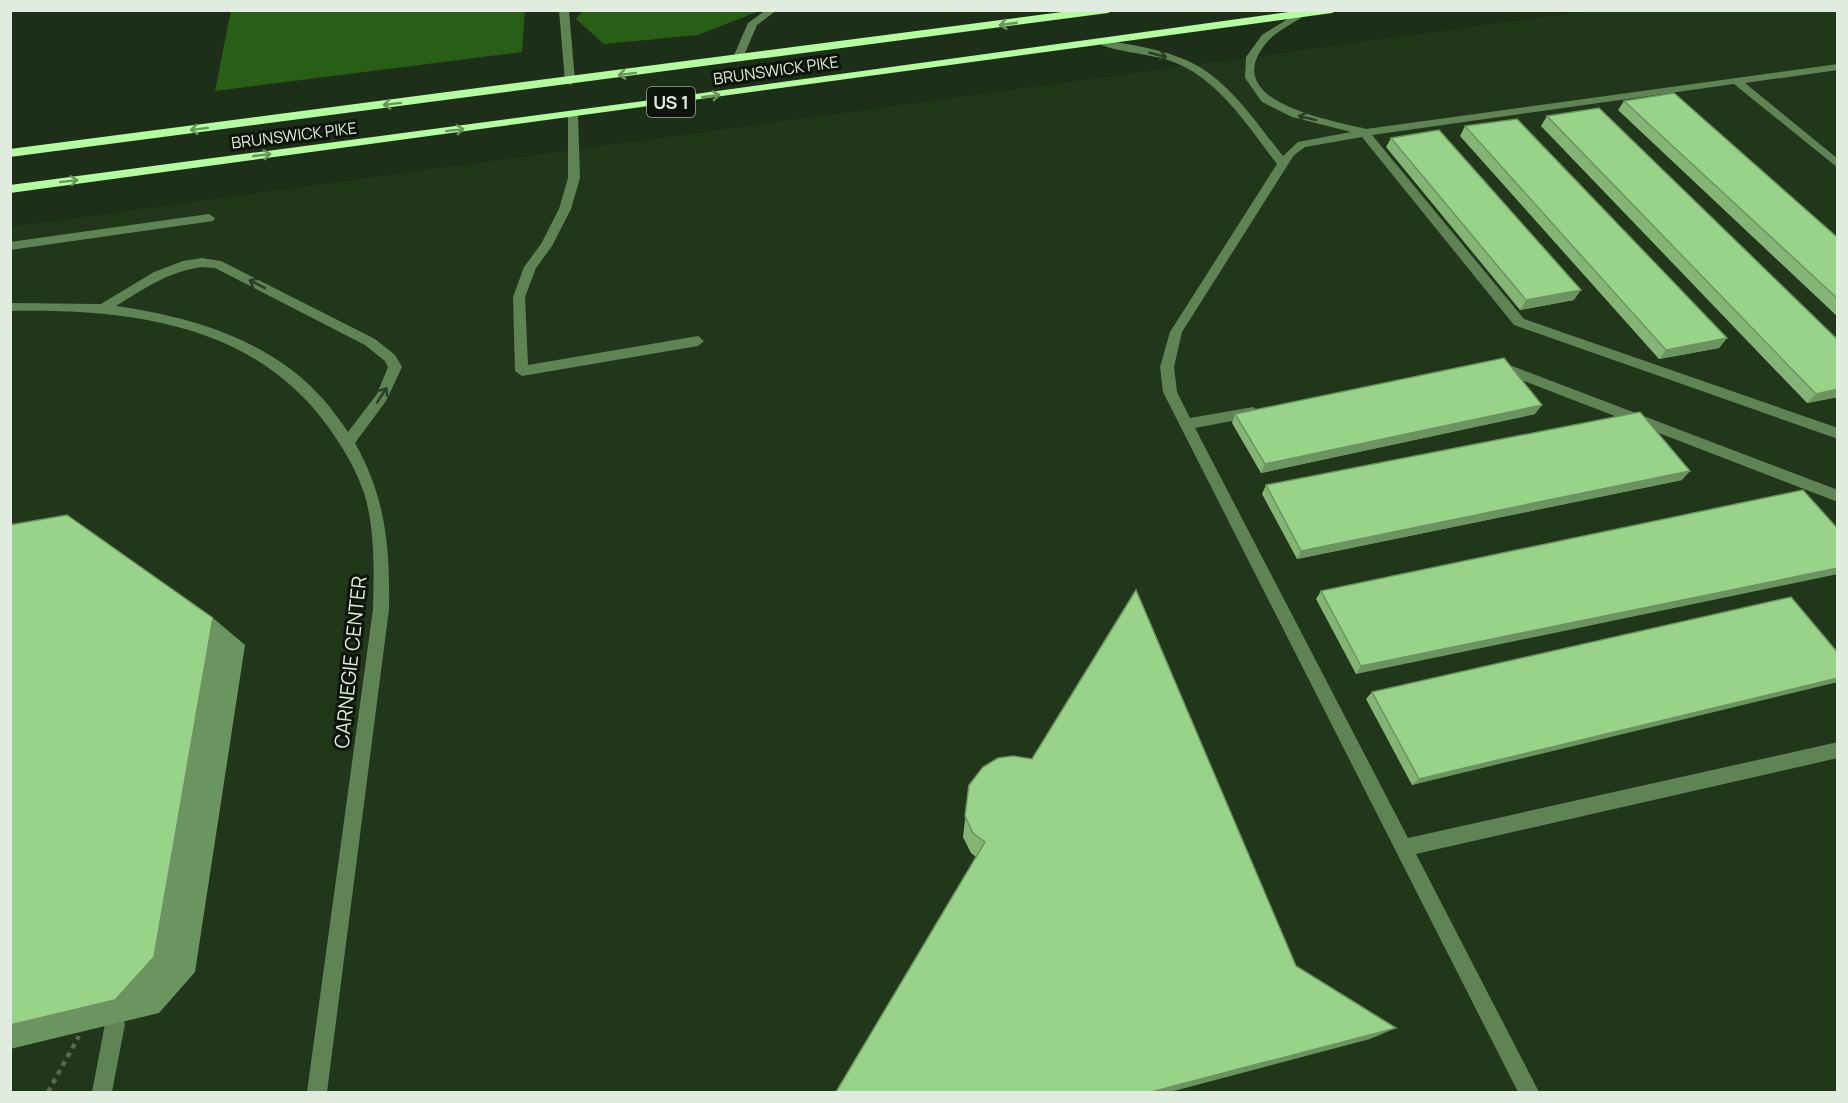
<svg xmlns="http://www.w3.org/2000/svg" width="1848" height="1103" font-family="Manrope,sans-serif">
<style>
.built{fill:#203719}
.forest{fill:#295e17}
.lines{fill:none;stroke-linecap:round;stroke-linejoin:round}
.path{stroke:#596955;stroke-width:4.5;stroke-dasharray:5 5;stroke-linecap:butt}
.minor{fill:#5f8355;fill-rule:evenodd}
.highway{fill:#b3fc9f;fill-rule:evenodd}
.wall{fill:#84b576}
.shaded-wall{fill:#6b9460}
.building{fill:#99d389;stroke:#6b9460;stroke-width:1.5}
.oneway{stroke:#68945c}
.oneway2{stroke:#2a3c25}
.labels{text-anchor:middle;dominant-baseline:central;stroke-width:6;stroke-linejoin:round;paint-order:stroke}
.far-street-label{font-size:16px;fill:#e0ecdd;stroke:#0d150b}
.shield{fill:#0d150b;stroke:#a1ac9e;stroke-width:1.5}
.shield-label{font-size:18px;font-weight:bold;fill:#e0ecdd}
.street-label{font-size:20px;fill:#e0ecdd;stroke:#0d150b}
</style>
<rect width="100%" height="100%" fill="#1d2f18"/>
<path class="built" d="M1587 11H1837V1092H11L10 227Z"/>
<path class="forest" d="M231 10 525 11 522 52 215 91Z
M583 10H759V11L698 35 604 44 576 19Z"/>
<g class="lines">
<path class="path" d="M48 1092 79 1036"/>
<path class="minor" d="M559 10H569L575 82 570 85 565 82Z
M766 10H777L757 25 742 60 733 62 732 60 748 23Z
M1299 12 1302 13V17C1292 24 1277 31 1268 41 1215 101 1329 120 1366 129L1838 64V70L1745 83 1838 159V168L1734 84 1372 135 1524 319 1838 428V439L1514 325 1362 137 1305 147 1294 155 1182 332 1174 367 1177 392 1190 418 1253 407 1260 412 1253 417 1195 428 1408 838 1838 742V758L1416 854 1539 1092H1518L1163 392 1160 367 1170 332 1277 164C1247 125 1217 76 1168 60 1150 54 1108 51 1096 42L1101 39C1129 45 1159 48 1186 60 1228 78 1255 122 1283 156L1298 142 1351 132 1292 117 1262 102 1245 78 1246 57 1262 35Z
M573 112 578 115 580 178 571 209 552 246 536 268 525 297 528 365 698 336 704 341 698 346 522 376 515 371 513 297 524 267 541 244 559 209 568 178V115Z
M209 214 215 218 213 221 10 250V242Z
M202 258 221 261 375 339 395 355 402 367 386 401 355 443C386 498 390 548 389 609L327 1092H307L373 609C374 572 375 532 365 496 357 471 344 449 329 428 254 323 130 309 10 311V303L101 304 154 272 183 261ZM202 267 215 268 365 345 385 361 388 367 377 394 348 432C340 421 332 409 323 399 271 340 192 317 116 306 144 289 169 271 202 267Z
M1504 363 1838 490V502L1503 373 1493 372 1491 369 1493 366Z
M115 1014 122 1017 125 1024 112 1092H92L105 1024 108 1017Z"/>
<path class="highway" d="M1077 10H1113L1108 13 10 157V149Z
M1303 10H1337L1332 13 10 193V185L681 96Z"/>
</g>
<path class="wall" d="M1624 101 1838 238V317L1618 110Z
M1547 116 1838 340V397L1807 403 1541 126Z
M1465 126 1727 338 1719 348 1659 359 1460 136Z
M1391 138 1574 300 1520 310 1386 147Z
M1235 414H1535L1261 473 1232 423Z
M1682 480 1297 559 1262 494 1266 485Z
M1803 490 1356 674 1316 599 1321 591Z
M1838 653 1412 785 1366 699 1372 692Z
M969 785 1296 966 1370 1039 976 857 971 853 963 837Z"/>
<path class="shaded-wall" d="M1581 290 1574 300 1520 310 1526 300Z
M1727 338 1719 348 1659 359 1666 350Z
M1838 389V397L1807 403 1816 394Z
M1542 405 1535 414 1261 473 1265 464Z
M1690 471 1682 480 1297 559 1301 551Z
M1838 568V574L1356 674 1361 666Z
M213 618 245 645 195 972 159 1013 10 1049V1025Z
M1838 678V682L1412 785 1419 779Z
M1396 1028 1370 1039 1170 1092H1151Z"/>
<path class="building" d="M1674 93 1838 238V299L1624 101Z
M1599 108 1838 340V389L1816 394 1547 116Z
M1517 119 1727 338 1666 350 1465 126Z
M1439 130 1581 290 1526 300 1391 138Z
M1504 358 1542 405 1265 464 1235 414Z
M1640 412 1690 471 1301 551 1266 485Z
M1803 490 1838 529V568L1361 666 1321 591Z
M67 515 213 618 154 957 115 1000 10 1025V525Z
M1136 590 1296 966 1396 1028 1151 1092H836L985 842 973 833 965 816 969 785 983 767 998 758 1013 756 1032 759Z
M1791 597 1838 653V678L1419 779 1372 692Z"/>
<defs><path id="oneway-shaft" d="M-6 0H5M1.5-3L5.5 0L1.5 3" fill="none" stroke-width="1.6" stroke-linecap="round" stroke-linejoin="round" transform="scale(1.5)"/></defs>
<g class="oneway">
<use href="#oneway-shaft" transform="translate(1008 24) rotate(172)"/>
<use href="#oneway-shaft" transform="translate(627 74) rotate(173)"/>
<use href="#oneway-shaft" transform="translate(711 96) rotate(-8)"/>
<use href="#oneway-shaft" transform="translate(392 104) rotate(173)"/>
<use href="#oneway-shaft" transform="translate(199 129) rotate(173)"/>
<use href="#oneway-shaft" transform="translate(455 130) rotate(-7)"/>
<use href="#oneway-shaft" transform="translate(262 155) rotate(-7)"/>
<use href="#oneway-shaft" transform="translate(69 181) rotate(-7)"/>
</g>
<g class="oneway2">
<use href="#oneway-shaft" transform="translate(1158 55) rotate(15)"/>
<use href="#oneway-shaft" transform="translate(1307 118) rotate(-166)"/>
<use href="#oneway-shaft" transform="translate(257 284) rotate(-153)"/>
<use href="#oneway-shaft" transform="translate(382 395) rotate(-57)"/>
</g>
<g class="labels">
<g class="far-street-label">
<text transform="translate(776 70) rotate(-8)">BRUNSWICK PIKE</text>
<text transform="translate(294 135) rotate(-7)">BRUNSWICK PIKE</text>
</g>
<rect class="shield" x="647" y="87" width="48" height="30" rx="4.5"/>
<g class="shield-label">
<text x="671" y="102">US 1</text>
</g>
<g class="street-label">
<text transform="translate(350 662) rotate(-84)">CARNEGIE CENTER</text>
</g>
</g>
<rect width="1848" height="1103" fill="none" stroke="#e0ecdd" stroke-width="24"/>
</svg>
